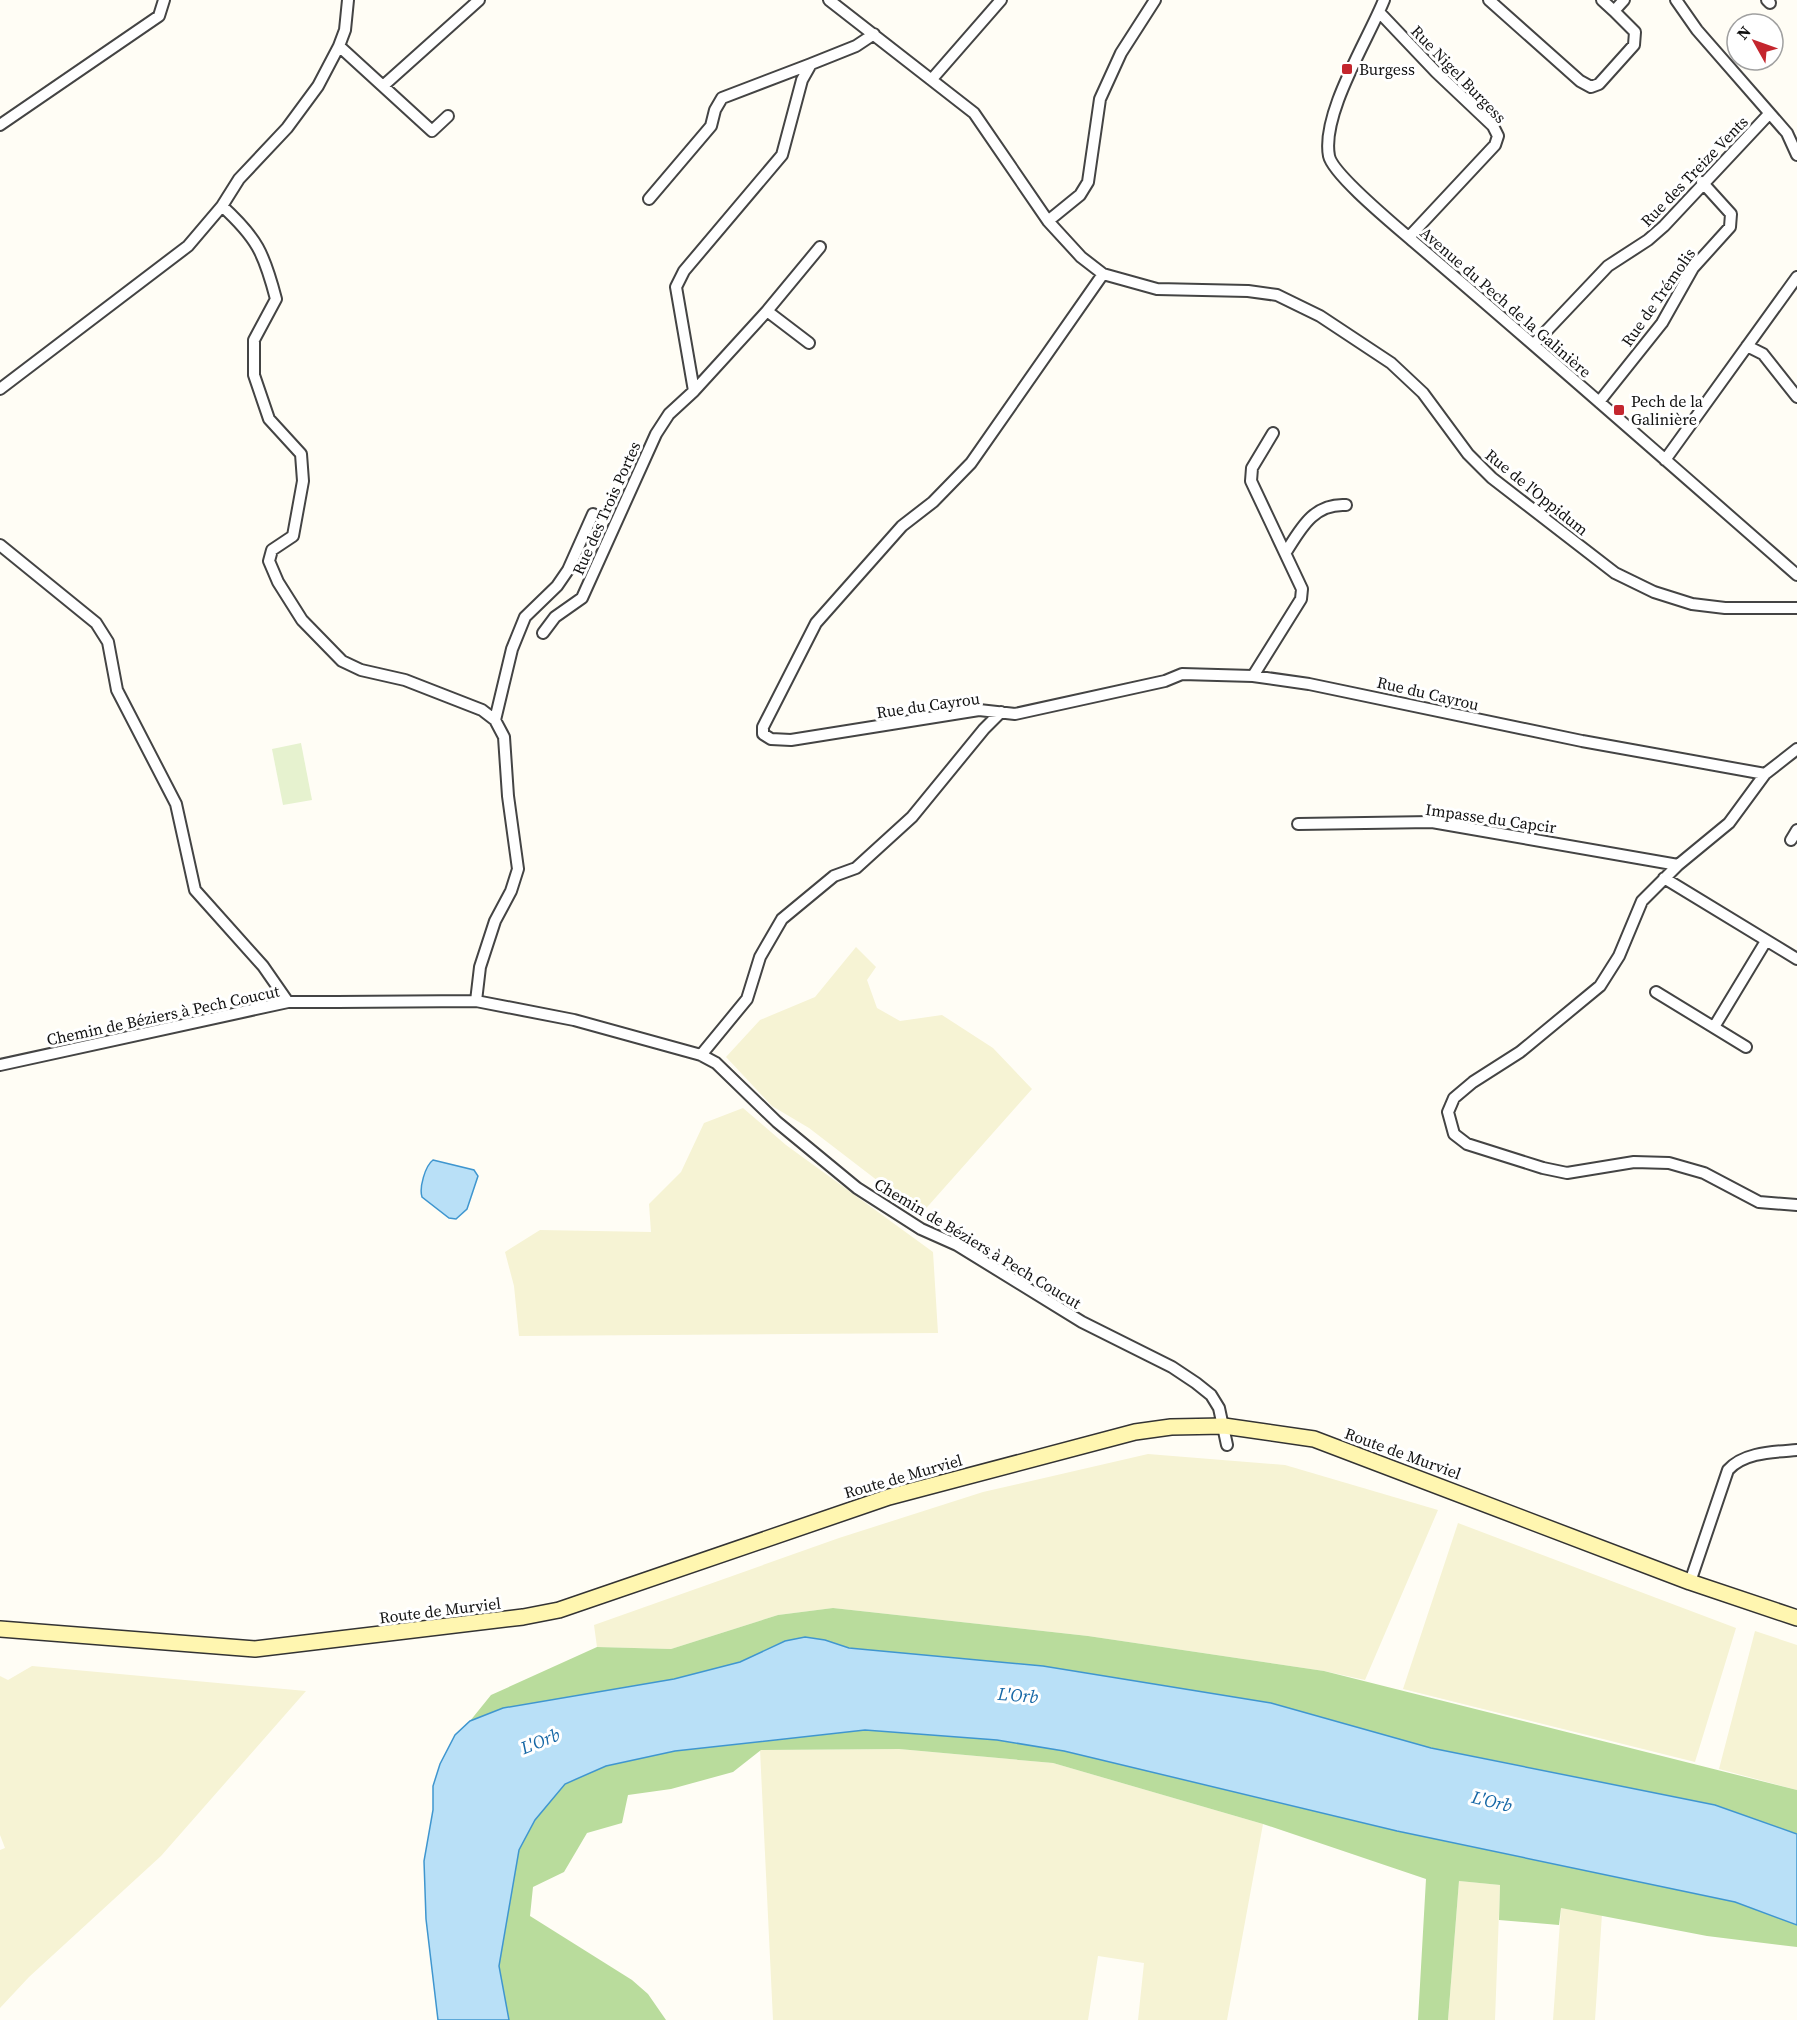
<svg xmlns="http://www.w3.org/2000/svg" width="1797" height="2020" font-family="'Source Serif 4',serif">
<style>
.farmland{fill:#f6f3d4}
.forest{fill:#b9dc9c}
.pitch{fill:#e6f2cf}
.water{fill:#b9e0f7;stroke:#3f96cf;stroke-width:1.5}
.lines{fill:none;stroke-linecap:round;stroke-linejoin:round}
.street-casing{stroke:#444;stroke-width:14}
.secondary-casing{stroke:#333;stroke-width:18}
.street{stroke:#fff;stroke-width:10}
.secondary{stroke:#fff6b0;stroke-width:15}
.poi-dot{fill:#c4262e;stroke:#fff;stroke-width:2}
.labels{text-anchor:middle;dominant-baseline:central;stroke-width:6;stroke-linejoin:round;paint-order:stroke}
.poi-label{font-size:16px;fill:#111;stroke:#fff;text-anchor:start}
.street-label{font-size:16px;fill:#111;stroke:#fff}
.water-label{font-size:18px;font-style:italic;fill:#1768a6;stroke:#fff}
</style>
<rect width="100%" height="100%" fill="#fffdf5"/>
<path class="farmland" d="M856 947 876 967 867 980 877 1008 900 1021 942 1015 993 1048 1032 1089 921 1214 809 1128 772 1106 726 1057 760 1020 815 997Z
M743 1108 786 1145 933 1252 938 1333 519 1336 514 1286 505 1252 540 1230 651 1232 649 1204 681 1172 704 1123Z
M1148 1454 1285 1465 1438 1510 1365 1680 1324 1671 1088 1636 833 1608 778 1615 671 1649 597 1647 594 1625 839 1538 983 1492Z
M1458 1523 1736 1628 1695 1762 1403 1689Z
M1755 1631 1797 1645V1790L1719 1769Z
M32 1666 306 1691 161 1856 29 1977 0 2008V1850L5 1848 0 1835V1676L8 1680Z
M899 1749 1053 1763 1263 1824 1227 2020H1138L1144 1963 1098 1956 1088 2020H773L760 1750Z
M1459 1881 1500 1885 1495 2020H1448Z
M1561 1908 1602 1914 1595 2020H1553Z"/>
<path class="forest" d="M833 1608 1088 1636 1324 1671 1797 1790V1834L1715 1805 1431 1748 1271 1703 1043 1666 849 1648 825 1640 805 1637 785 1641 740 1662 674 1679 503 1708 470 1721 491 1695 597 1647 671 1649 778 1615Z
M865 1730 997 1740 1064 1751 1397 1831 1735 1902 1797 1925V1947L1707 1936 1561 1908 1559 1925 1499 1920 1500 1885 1459 1881 1448 2020H1418L1426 1879 1263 1824 1053 1763 899 1749 761 1750 733 1772 671 1789 628 1795 622 1823 587 1833 564 1872 533 1887 530 1916 632 1980 648 1994 666 2020H509L499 1966 519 1850 535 1820 565 1784 606 1766 675 1751Z"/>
<path class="pitch" d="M301 743 312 800 283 805 272 749Z"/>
<path class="water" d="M433 1160 474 1170 478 1176 467 1209 456 1219 449 1218 422 1197C419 1188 425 1166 433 1160Z
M805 1637 825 1640 849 1648 1043 1666 1271 1703 1431 1748 1715 1805 1797 1834V1925L1735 1902 1397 1831 1064 1751 997 1740 865 1730 675 1751 606 1766 565 1784 535 1820 519 1850 499 1966 509 2020H438L426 1919 424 1861 433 1810V1786L440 1764 455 1735 470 1721 503 1708 674 1679 740 1662 785 1641Z"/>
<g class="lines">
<defs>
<path id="street" d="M829 0 974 113 1048 221 1081 257 1103 274 1157 289 1248 291 1277 295 1320 316 1391 363 1423 393 1468 454 1492 478 1615 573 1654 592 1692 604 1725 608H1797
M1384 0C1368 40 1321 114 1329 156 1333 175 1397 227 1414 242 1543 352 1670 464 1797 575
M1489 0 1580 81 1591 87 1599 84 1634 45 1635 32 1614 11
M1602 0 1614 11 1624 0
M1676 0 1697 30 1787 133 1797 155
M1767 0 1770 3
M1379 12 1436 72 1493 126 1498 136 1495 145 1409 237
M339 46 432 131 448 116
M932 79 1001 0
M383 86 479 0
M0 125 159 16 164 0
M649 199 711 126 715 110 722 98 811 64
M222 206C257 238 264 253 276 299L254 340V375L269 419 301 454 303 481 293 536 272 550 269 561 278 582 302 620 342 661 361 670 405 680 482 710 495 720 504 737 508 796 518 869 511 891 495 921 480 967 476 1001
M1048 221 1080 195 1088 182 1100 99 1121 53 1155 0
M1103 274 971 463 933 502 902 526 816 623 763 727V734L771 739 791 740 979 710 1015 714 1165 681 1182 674 1253 676 1309 684 1582 741 1765 774 1797 749
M767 311 809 343
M1534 344 1608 266 1648 240 1664 226 1769 114
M1747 346 1763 354 1797 397
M0 389 188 246 222 206 239 179 287 128 318 86 339 46 345 30 348 0
M694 391 767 311 820 247
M1599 402 1662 323 1693 268 1730 227 1731 214 1702 182
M1665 460 1797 277
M0 545 96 623 108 642 117 690 176 804 195 890 263 966 288 1002
M1286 552C1301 528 1314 503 1346 505
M543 633 555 617 582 598 656 434 669 414 694 391 676 287 684 271 782 155 802 80 811 64 856 46 874 34
M1253 676 1301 599 1302 589 1251 481 1252 468 1273 433
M495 720 512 649 525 617 557 586 568 570 593 514
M1765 774 1729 823 1678 865 1642 901 1619 956 1600 986 1520 1052 1473 1082 1454 1098 1448 1112 1454 1134 1467 1144 1543 1168 1567 1173 1634 1162 1669 1163 1704 1173 1759 1202 1797 1205
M1298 824 1432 822 1678 865
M1791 840 1797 830
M1664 878 1797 959
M1656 992 1746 1047
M1714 1027 1766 941
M701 1055 747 999 760 957 782 919 834 876 856 868 912 817 984 729 1001 712
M0 1065 288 1002H337L476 1001 574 1020 701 1055 716 1063 777 1122 857 1188 921 1229 957 1245 1082 1322 1172 1367 1196 1383 1211 1395 1219 1408 1227 1445
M1690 1582 1728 1470C1744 1452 1774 1452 1797 1450"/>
<path id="secondary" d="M0 1629 255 1649 523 1617 559 1610 889 1497 1135 1432 1171 1427 1224 1426 1314 1439 1690 1582 1797 1618"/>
</defs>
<use href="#street" class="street-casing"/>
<use href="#secondary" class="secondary-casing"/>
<use href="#street" class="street"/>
<use href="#secondary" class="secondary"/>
</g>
<g class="poi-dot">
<rect x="1341" y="63" width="12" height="12" rx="3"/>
<rect x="1613" y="404" width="12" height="12" rx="3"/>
</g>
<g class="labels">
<g class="poi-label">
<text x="1359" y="69">Burgess</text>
<text x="1631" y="401">Pech de la<tspan x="1631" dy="18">Galinière</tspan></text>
</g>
<g class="street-label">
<text transform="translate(1459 74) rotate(46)">Rue Nigel Burgess</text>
<text transform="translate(1694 171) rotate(-46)">Rue des Treize Vents</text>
<text transform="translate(1658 297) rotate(-55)">Rue de Trémolis</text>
<text transform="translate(1506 302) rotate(41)">Avenue du Pech de la Galinière</text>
<text transform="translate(1537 492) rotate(39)">Rue de l'Oppidum</text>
<text transform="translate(606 508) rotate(-66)">Rue des Trois Portes</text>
<text transform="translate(1428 693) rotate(13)">Rue du Cayrou</text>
<text transform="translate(928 705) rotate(-8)">Rue du Cayrou</text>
<text transform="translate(1491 818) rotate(8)">Impasse du Capcir</text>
<text transform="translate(163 1015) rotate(-12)">Chemin de Béziers à Pech Coucut</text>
<text transform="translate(978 1243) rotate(31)">Chemin de Béziers à Pech Coucut</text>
<text transform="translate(1403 1453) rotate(20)">Route de Murviel</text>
<text transform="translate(903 1476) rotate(-16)">Route de Murviel</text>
<text transform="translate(440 1610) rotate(-7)">Route de Murviel</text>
</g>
<g class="water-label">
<text transform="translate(1018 1695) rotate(5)">L'Orb</text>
<text transform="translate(540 1741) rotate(-22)">L'Orb</text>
<text transform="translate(1492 1801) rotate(14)">L'Orb</text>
</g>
</g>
<g transform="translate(1755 42) rotate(310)"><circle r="28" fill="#ffffff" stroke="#a0a0a0" stroke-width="1.5"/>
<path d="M0-4.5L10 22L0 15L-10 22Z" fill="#c4262e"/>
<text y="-9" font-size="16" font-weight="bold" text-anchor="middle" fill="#111111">N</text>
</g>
</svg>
